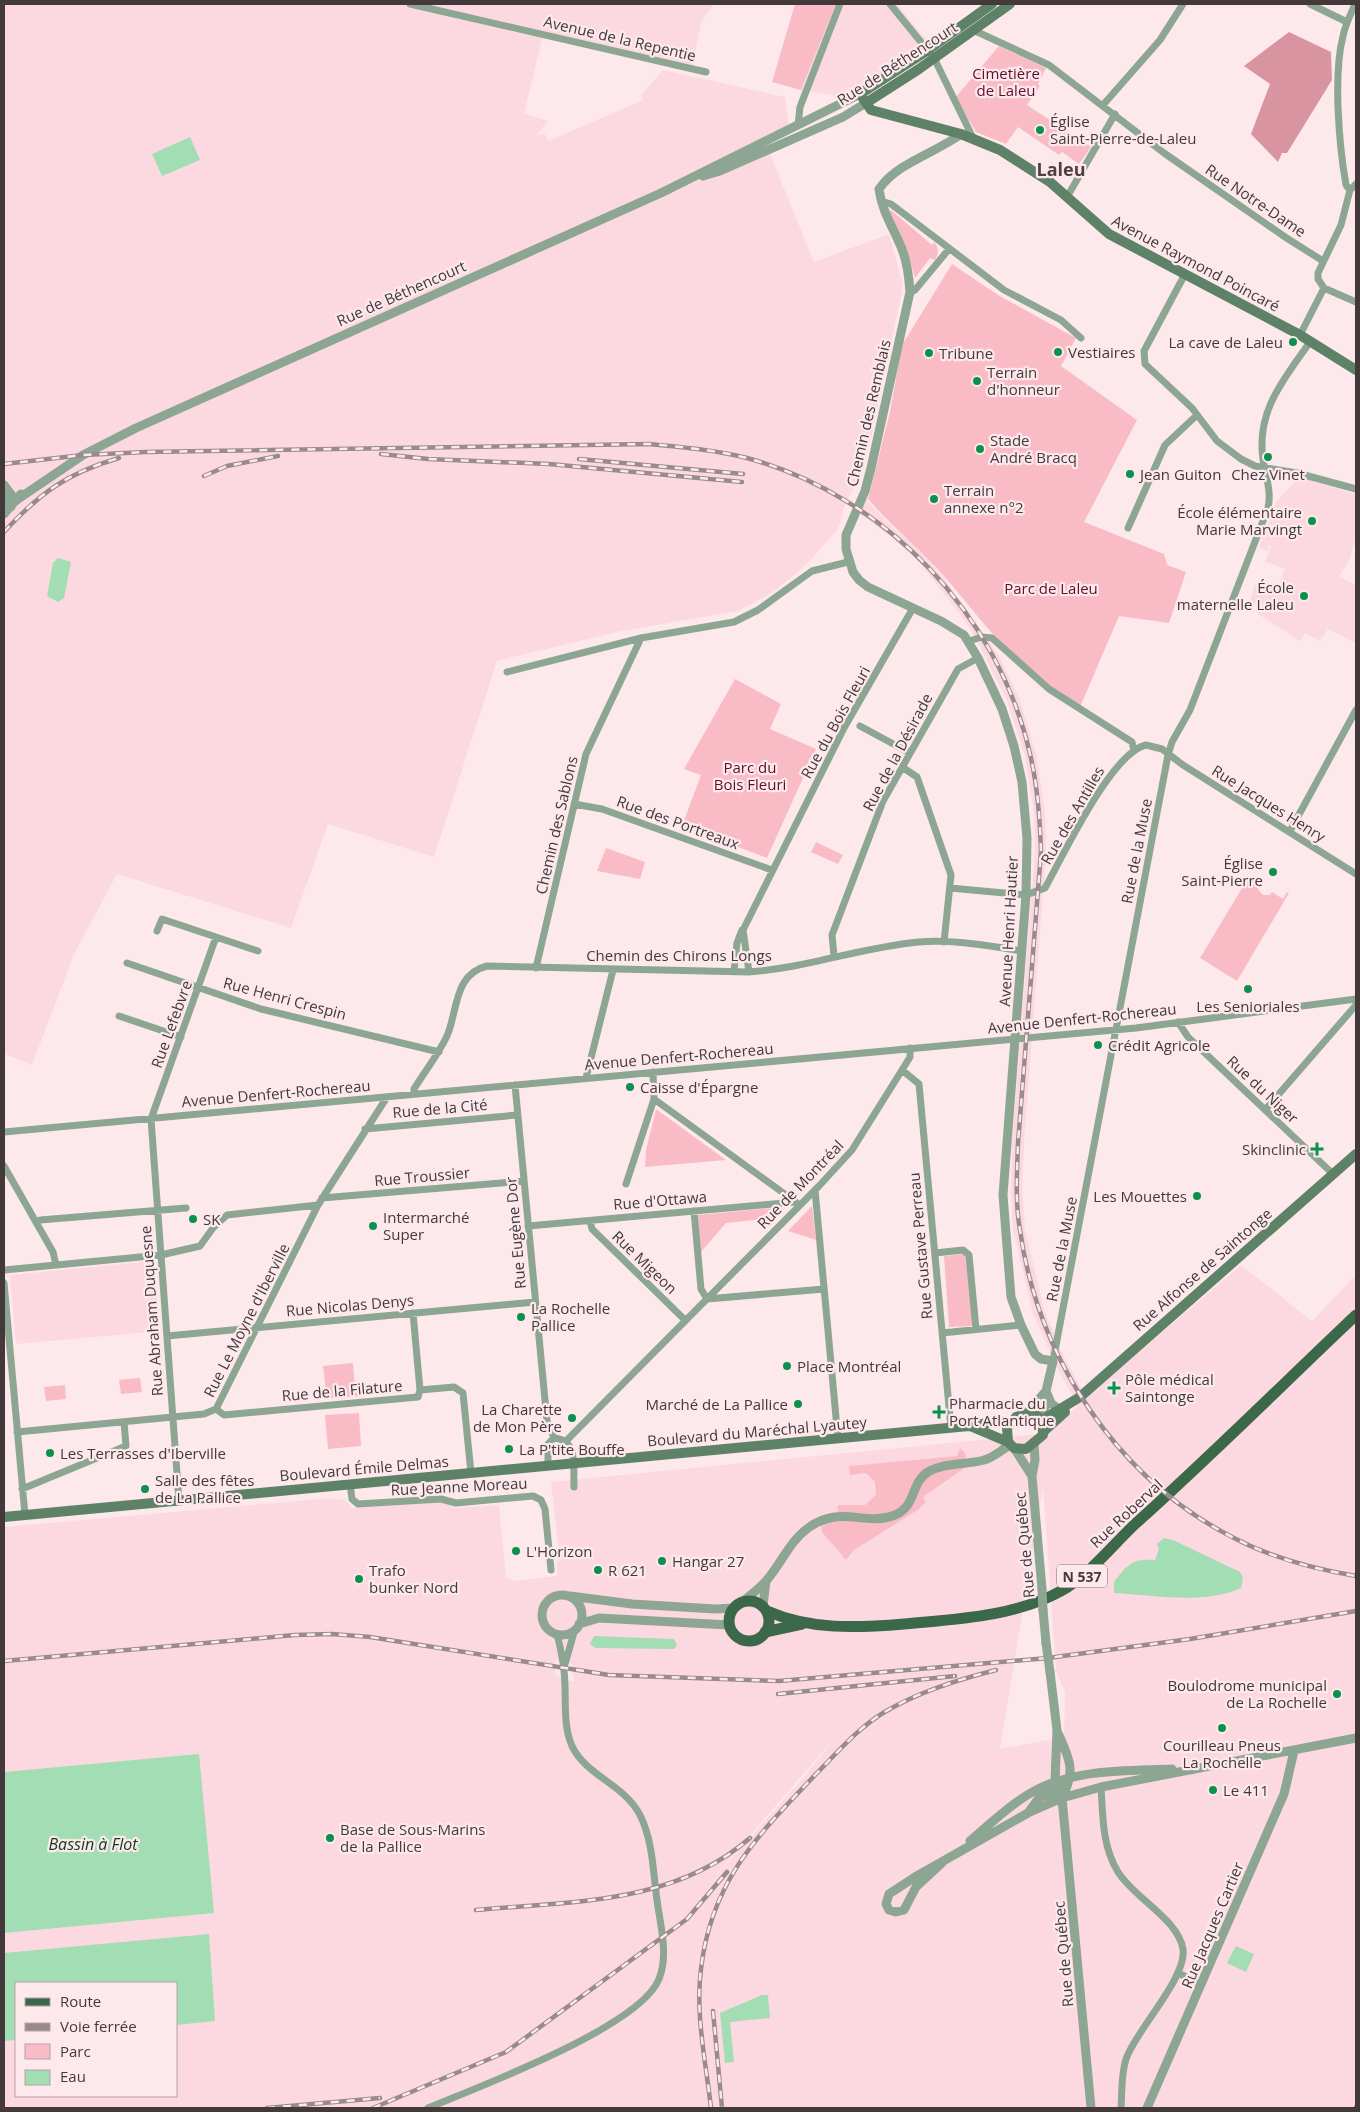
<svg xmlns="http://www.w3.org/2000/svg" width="1360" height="2112" font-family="'Open Sans',sans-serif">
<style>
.built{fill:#fcd9e0;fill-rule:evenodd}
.green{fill:#f9bcc7}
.forest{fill:#d994a2}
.water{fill:#a2ddb3}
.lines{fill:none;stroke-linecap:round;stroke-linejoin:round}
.minor{stroke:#8da593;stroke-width:7}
.tertiary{stroke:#8da593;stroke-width:9}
.secondary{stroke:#5d8268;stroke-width:10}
.primary{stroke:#3a6849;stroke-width:11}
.rail-casing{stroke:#998a8d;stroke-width:4.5}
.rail{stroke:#fde9ec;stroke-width:2.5;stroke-dasharray:8;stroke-linecap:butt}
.tertiary-bridge{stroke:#8da593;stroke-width:9}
.poi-dot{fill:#0b904d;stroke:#fde9ec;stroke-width:2}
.labels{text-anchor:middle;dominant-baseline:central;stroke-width:4.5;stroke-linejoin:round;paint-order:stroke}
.shield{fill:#fde9ec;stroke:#7b6e70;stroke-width:1}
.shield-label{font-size:14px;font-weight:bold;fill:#43393b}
.street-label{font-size:15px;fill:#43393b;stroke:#fde9ec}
.park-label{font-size:15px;fill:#5f0e2b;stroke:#fde9ec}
.poi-label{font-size:15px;fill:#43393b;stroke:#fde9ec;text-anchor:start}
.water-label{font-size:16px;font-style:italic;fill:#0a391e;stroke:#fde9ec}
.quarter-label{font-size:18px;font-weight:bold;fill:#523e42;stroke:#fde9ec}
</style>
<rect width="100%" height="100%" fill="#fde9ec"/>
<path class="built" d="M4 4H714L701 22 693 65 544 31 524 114 548 121 536 135 545 134 548 141 643 100 641 95 663 70 785 97 789 126 764 139 814 262 889 234 903 286 869 447 857 483 845 504 838 529 806 565 773 592 738 611 617 632 497 661 434 857 328 824 291 928 117 874 74 954 32 1065 4 1054Z
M836 4H897L930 45 838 102 832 95 801 90Z
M1299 477 1356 494V535L1350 559 1339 576 1356 585V643L1328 629 1320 641 1305 633 1300 641 1258 614V606L1250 601 1255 584 1276 591 1285 569 1265 562 1271 546 1269 545 1267 551 1259 548 1276 502Z
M865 498 889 524 917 548 942 575 999 656 1019 698 1036 753 1045 811 1046 852 1024 1144 1022 1187 1025 1229 1044 1310 1065 1359 1086 1397 1241 1265 1312 1321 1356 1275V2108H4V1527L331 1498 345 1500 352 1508 442 1502 456 1508 499 1505 506 1578 515 1581 557 1576V1562L560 1561 551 1482 1050 1433 1078 1405 1055 1364 1033 1314 1013 1230 1011 1188 1012 1143 1035 852 1034 812 1025 756 1008 703 977 640 960 614 919 562 893 538 858 513ZM1043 1487 1056 1670 1065 1692 1064 1737 1000 1749ZM555 1661 572 1664 574 1682 555 1675ZM838 1734 804 1777 716 1876V1875ZM16 1983H176V2096H16Z
M154 1261 160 1331 16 1344 10 1275Z"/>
<path class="green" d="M795 4H836L801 90 772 82Z
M999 46 1046 68 1038 84 1040 86 1027 105 1091 147 1079 164 1062 152 1059 155 1018 127 1006 144 976 132 955 98Z
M891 210 932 245 934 242C939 248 939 253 935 260L930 258 915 278 908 253 888 213Z
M952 264 998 295 1076 338 1061 366 1137 420 1084 522 1164 554 1167 565 1186 572 1169 623 1119 616 1080 707C1065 697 1049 688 1035 677 1000 647 973 609 943 575 919 548 891 526 868 499L890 412 902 345Z
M735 679 781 704 770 729 816 749 767 858 682 826 701 775 684 769Z
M816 842 843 855 838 864 811 852Z
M606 848 645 862 640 879 597 871Z
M1248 878 1260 885 1258 889 1263 895H1270L1272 892 1283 899 1287 892 1289 893 1237 981 1200 958Z
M656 1109 726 1160 645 1167 646 1150Z
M812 1206 816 1240 788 1231Z
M772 1208 773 1218 726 1223 701 1252 698 1215Z
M964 1254 967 1257 973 1323 971 1326 949 1327 944 1256Z
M353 1363 355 1389 360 1396 322 1399 326 1391 323 1366Z
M140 1378 142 1392 121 1394 119 1380Z
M65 1385 66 1399 46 1401 44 1387Z
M359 1413 361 1446 328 1449 325 1415Z
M960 1448 966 1454 963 1469 923 1497 926 1502 919 1509 854 1550 846 1560 822 1532 820 1521 837 1515 838 1505H865L876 1495 875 1482 866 1473 850 1475 849 1466 957 1456Z"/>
<path class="forest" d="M1289 32 1331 52 1332 80 1287 153H1282L1278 162 1251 134 1270 84 1244 66Z"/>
<path class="water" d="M190 137 200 160 162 176 152 154Z
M58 558 71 562 64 598 58 602 47 596 53 563Z
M1164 1538 1175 1541 1240 1572 1243 1578 1241 1588C1203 1605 1155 1595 1114 1593V1582C1127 1565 1132 1558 1155 1560L1159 1549 1157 1544Z
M594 1636 674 1639 677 1645 674 1649 595 1648 590 1644Z
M199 1754 214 1913 4 1933V1772Z
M209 1934 215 2021 176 2025V1983H16V2040L4 2041V1953Z
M1236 1946 1254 1954 1246 1972 1227 1963Z
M762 1995H768L770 2018 730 2022 734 2062 725 2063 720 2013Z"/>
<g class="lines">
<path class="minor" d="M410 4 706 72
M890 4 934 58 973 138
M1310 4 1347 22
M973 30 1049 65 1164 153 1285 237 1323 261
M1103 105 1160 40 1183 4
M798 125 800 107 840 4
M1350 190 1346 185C1339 145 1333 75 1343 36 1345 25 1351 14 1355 4
M1067 197 1115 114
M881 201 891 204 1004 290 1061 320 1081 338
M1185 274 1144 351 1145 364 1192 408 1217 441 1241 459 1255 466 1297 473 1356 489
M1324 288 1356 302
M910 292 915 290 949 249
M1300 335 1324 288 1318 279V273L1341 225 1350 190 1356 184
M1128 528 1165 445 1197 415
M969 641 982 637 992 638 1049 689 1132 742 1134 751
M507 672 641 638 734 622 758 610 812 571 848 562
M860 726 910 753
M902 767 917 777 951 875 944 942
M574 804 602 809 772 870
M1290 831 1356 710
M950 888 1026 895 1045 888C1063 856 1111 753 1146 745L1162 749 1183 765 1356 874
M157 931 162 919 258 951
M834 956 832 935 883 801 958 669 978 658
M127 963 261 1009 439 1052
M536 968 586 754 641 638
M734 971 737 943 742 930
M749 972 743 930 844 728 913 608
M119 1016 181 1037
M1178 1022 1188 1037 1333 1174
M902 1070 919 1084 951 1428
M586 1078 613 970
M515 1085 547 1421 554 1438
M414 1094V1089C425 1071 438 1055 447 1036 458 1010 454 974 487 966L749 972C807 968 862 947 919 942 952 939 989 946 1022 951
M654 1099 797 1203
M1265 1110 1356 1005
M365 1129 517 1115
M4 1132 1136 1028 1356 999
M4 1166 53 1252 56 1265
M626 1184 654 1099 653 1072
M815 1190 838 1439
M322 1198 524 1181
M694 1211 701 1289 707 1299 824 1289
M590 1221 592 1229 685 1320
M37 1222 40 1220 186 1208
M528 1226 795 1202
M935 1253 963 1250 969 1255 976 1329
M4 1270 161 1255 200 1246 213 1228 227 1215 318 1205
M4 1283 25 1515
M942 1333 1021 1325
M167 1336 535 1302
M1053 1361 1168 755 1172 742 1190 710 1268 508C1272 490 1265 476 1263 459 1256 411 1284 379 1310 342
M420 1390 454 1387 463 1393 471 1473
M216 1409 224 1415 418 1397 420 1390 413 1313
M17 1432 204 1414 216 1409 318 1205 387 1097
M566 1441 819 1186 852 1150 902 1070 910 1057V1048
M548 1466V1444L554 1438C579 1440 573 1468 574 1487
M350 1484 352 1499 358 1504 441 1499 456 1503 533 1496 541 1500 545 1509 551 1570
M22 1489 126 1446 124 1422
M179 1501 151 1119 216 937
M565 1664 575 1629
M1101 1787C1103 1817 1102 1846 1118 1872 1134 1898 1178 1919 1183 1949 1187 1978 1136 2030 1126 2059 1121 2075 1122 2092 1121 2108
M1178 1973 1201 1984
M428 2108C478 2087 640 2027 659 1979 669 1955 660 1924 657 1900 653 1872 653 1841 640 1815 624 1784 586 1776 572 1746 562 1724 567 1695 564 1671 563 1659 560 1646 557 1634"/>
<path class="tertiary" d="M961 134C936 153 898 162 879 189 882 213 895 230 903 252 908 265 909 278 910 292L871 468 865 491 846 535V549L853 572 859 580 868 587 941 621 964 635 978 658 1002 709 1014 746 1022 782 1027 838 1026 895 1003 1195 1011 1297 1021 1325 1035 1354 1041 1359 1053 1361 1046 1391 1026 1414
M703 176 720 171 843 117 866 103
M4 485 16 501
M4 497 11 507
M18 499 83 455 136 428 661 193 860 94
M4 514 21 494
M1046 1391 1051 1403 1060 1410
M1040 1418 1049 1399
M1034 1444 1035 1460 1032 1476 1042 1589
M1014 1448 1032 1476
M542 1615a20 20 0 1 1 40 0a20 20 0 1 1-40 0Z
M570 1596 632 1604 715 1609 734 1608
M743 1601C751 1595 759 1589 766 1581 781 1564 789 1542 808 1528 841 1504 865 1527 895 1515 916 1507 911 1482 928 1472 945 1462 966 1465 984 1460 993 1458 1001 1450 1010 1445
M763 1606 766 1581
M1043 1610 1046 1643
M579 1624 599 1618 729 1625
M1050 1672 1057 1730 1055 1782 1062 1798 1091 2108
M1058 1733C1070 1760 1076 1770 1062 1798
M1028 1813 1039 1798 1063 1788
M970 1841C991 1823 1015 1800 1040 1788 1080 1769 1128 1771 1172 1769
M943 1862 916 1887 904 1910 896 1912 889 1910 886 1904 889 1894 915 1877 1028 1813 1062 1798 1101 1787 1356 1738
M1147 2108 1284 1794 1294 1751"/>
<path class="secondary" d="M992 4 928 50 860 94 871 110 961 134 1000 150 1050 182 1109 234 1300 335 1356 370
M866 103 919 69 1010 4
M1026 1414 1037 1416 1042 1420 1043 1435 1026 1449 1014 1448 1008 1442 1007 1427 1016 1417Z
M1042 1420 1080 1397 1356 1154
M970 1426 1008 1442
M1044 1431 1065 1412
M4 1517 969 1426 1000 1421 1009 1423"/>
<path class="primary" d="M729 1621a20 20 0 1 1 40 0a20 20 0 1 1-40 0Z
M767 1611C810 1630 857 1628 904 1624 956 1619 1014 1617 1061 1591 1089 1575 1111 1547 1134 1525 1210 1457 1282 1385 1356 1315
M765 1632 802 1624"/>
<defs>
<path id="rail" d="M381 454 428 459 549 464 742 482
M579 459 743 474
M4 464 83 455 146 452 650 444C682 447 715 450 747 458 886 496 998 614 1030 754 1038 787 1040 819 1041 852L1018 1143C1017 1172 1015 1202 1020 1230 1038 1358 1117 1479 1234 1538 1272 1558 1314 1569 1356 1576
M204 476 227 466 278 456
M4 532C40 493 67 473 119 458
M4 1661 295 1635 332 1634 370 1637 609 1675 779 1681 1048 1658 1190 1639 1356 1611
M778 1694 955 1676
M476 1910C572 1901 673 1905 750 1838
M713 2011 722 2108
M267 2108 380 2098
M373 2108 506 2052 687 1919 727 1872
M711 2108C706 2063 695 2014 701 1969 711 1881 758 1835 816 1774 837 1753 857 1729 883 1713 918 1692 957 1680 996 1670
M1356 2108V2107"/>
</defs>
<use href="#rail" class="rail-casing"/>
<use href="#rail" class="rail"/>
<path class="tertiary-bridge" d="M1042 1589 1043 1610
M1046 1643 1050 1672"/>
</g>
<g class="poi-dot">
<circle cx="1040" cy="130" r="5"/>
<circle cx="1293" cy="342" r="5"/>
<circle cx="1058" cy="352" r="5"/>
<circle cx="929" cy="353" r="5"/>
<circle cx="977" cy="381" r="5"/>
<circle cx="980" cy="449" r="5"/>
<circle cx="1268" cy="457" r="5"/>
<circle cx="1130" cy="474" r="5"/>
<circle cx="934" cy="499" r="5"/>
<circle cx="1312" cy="521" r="5"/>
<circle cx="1304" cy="596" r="5"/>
<circle cx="1273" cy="872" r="5"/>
<circle cx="1248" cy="989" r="5"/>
<circle cx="1098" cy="1045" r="5"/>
<circle cx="630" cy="1087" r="5"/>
<path d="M1314.5 1141.5h5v5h5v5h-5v5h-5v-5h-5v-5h5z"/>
<circle cx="1197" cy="1196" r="5"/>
<circle cx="193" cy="1219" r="5"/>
<circle cx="373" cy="1226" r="5"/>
<circle cx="521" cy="1317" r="5"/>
<circle cx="787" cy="1366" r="5"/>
<path d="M1111.5 1380.5h5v5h5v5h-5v5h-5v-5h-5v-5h5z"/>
<circle cx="798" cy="1404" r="5"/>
<path d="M936.5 1404.5h5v5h5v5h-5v5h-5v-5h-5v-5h5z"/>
<circle cx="572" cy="1418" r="5"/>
<circle cx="509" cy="1449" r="5"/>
<circle cx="50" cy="1453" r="5"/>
<circle cx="145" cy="1489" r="5"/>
<circle cx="516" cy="1551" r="5"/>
<circle cx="662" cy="1561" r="5"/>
<circle cx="598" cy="1570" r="5"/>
<circle cx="359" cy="1579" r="5"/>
<circle cx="1337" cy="1694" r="5"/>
<circle cx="1222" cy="1728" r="5"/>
<circle cx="1213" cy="1790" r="5"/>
<circle cx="330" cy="1838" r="5"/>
</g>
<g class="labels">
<rect class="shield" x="1057" y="1564.5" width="50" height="23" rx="4"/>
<g class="shield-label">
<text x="1082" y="1576">N 537</text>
</g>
<g class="street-label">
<text transform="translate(620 38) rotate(13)">Avenue de la Repentie</text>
<text transform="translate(897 63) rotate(-33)">Rue de Béthencourt</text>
<text transform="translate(1256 200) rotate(34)">Rue Notre-Dame</text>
<text transform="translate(1196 263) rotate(28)">Avenue Raymond Poincaré</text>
<text transform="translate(401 293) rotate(-24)">Rue de Béthencourt</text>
<text transform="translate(868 413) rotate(-77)">Chemin des Remblais</text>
<text transform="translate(835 722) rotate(-61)">Rue du Bois Fleuri</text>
<text transform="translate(897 752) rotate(-62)">Rue de la Désirade</text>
<text transform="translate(1269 803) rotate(32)">Rue Jacques Henry</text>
<text transform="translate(1072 815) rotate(-60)">Rue des Antilles</text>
<text transform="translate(678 822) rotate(20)">Rue des Portreaux</text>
<text transform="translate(556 825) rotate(-77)">Chemin des Sablons</text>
<text transform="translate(1136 851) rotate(-79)">Rue de la Muse</text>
<text transform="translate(1008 931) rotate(-87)">Avenue Henri Hautier</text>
<text x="679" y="955">Chemin des Chirons Longs</text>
<text transform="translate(285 998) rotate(15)">Rue Henri Crespin</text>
<text transform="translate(1082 1018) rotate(-6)">Avenue Denfert-Rochereau</text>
<text transform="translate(171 1024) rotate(-70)">Rue Lefebvre</text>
<text transform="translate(679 1056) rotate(-5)">Avenue Denfert-Rochereau</text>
<text transform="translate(1263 1089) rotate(43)">Rue du Niger</text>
<text transform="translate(276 1093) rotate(-5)">Avenue Denfert-Rochereau</text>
<text transform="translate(440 1108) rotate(-5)">Rue de la Cité</text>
<text transform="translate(422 1176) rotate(-5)">Rue Troussier</text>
<text transform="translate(800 1184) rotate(-46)">Rue de Montréal</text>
<text transform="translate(660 1200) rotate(-5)">Rue d'Ottawa</text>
<text transform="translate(515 1233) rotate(-95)">Rue Eugène Dor</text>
<text transform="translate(920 1246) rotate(-95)">Rue Gustave Perreau</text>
<text transform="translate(1061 1249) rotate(-79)">Rue de la Muse</text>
<text transform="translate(645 1262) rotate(44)">Rue Migeon</text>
<text transform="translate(1202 1269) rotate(-41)">Rue Alfonse de Saintonge</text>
<text transform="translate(350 1305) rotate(-5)">Rue Nicolas Denys</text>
<text transform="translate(151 1311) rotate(-94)">Rue Abraham Duquesne</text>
<text transform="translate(246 1320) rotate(-63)">Rue Le Moyne d'Iberville</text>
<text transform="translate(342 1390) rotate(-5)">Rue de la Filature</text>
<text transform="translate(757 1431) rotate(-5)">Boulevard du Maréchal Lyautey</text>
<text transform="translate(364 1468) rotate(-5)">Boulevard Émile Delmas</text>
<text transform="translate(459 1486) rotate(-3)">Rue Jeanne Moreau</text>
<text transform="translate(1126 1513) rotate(-43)">Rue Roberval</text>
<text transform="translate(1024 1545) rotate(-95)">Rue de Québec</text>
<text transform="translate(1212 1925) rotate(-67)">Rue Jacques Cartier</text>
<text transform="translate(1063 1954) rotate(-95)">Rue de Québec</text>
</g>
<g class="park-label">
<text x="1006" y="73">Cimetière<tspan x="1006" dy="17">de Laleu</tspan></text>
<text x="1051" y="588">Parc de Laleu</text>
<text x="750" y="767">Parc du<tspan x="750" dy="17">Bois Fleuri</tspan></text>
</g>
<g class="poi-label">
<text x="1050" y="121">Église<tspan x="1050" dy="17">Saint-Pierre-de-Laleu</tspan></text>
<text x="1283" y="342" text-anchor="end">La cave de Laleu</text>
<text x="1068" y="352">Vestiaires</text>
<text x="939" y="353">Tribune</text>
<text x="987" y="372">Terrain<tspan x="987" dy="17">d'honneur</tspan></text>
<text x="990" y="440">Stade<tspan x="990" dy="17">André Bracq</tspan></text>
<text x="1140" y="474">Jean Guiton</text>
<text x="1268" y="474" text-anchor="middle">Chez Vinet</text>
<text x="944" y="490">Terrain<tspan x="944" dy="17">annexe n°2</tspan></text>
<text x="1302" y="512" text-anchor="end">École élémentaire<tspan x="1302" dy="17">Marie Marvingt</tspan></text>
<text x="1294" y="587" text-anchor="end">École<tspan x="1294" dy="17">maternelle Laleu</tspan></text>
<text x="1263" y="863" text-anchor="end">Église<tspan x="1263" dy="17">Saint-Pierre</tspan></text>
<text x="1248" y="1006" text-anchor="middle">Les Senioriales</text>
<text x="1108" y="1045">Crédit Agricole</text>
<text x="640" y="1087">Caisse d'Épargne</text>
<text x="1306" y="1149" text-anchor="end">Skinclinic</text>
<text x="1187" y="1196" text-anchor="end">Les Mouettes</text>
<text x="383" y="1217">Intermarché<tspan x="383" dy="17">Super</tspan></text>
<text x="203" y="1219">SK</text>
<text x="531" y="1308">La Rochelle<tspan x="531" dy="17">Pallice</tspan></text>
<text x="797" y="1366">Place Montréal</text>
<text x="1125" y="1379">Pôle médical<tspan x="1125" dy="17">Saintonge</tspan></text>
<text x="949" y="1403">Pharmacie du<tspan x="949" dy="17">Port Atlantique</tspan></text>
<text x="788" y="1404" text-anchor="end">Marché de La Pallice</text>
<text x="562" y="1409" text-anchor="end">La Charette<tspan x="562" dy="17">de Mon Père</tspan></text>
<text x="519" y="1449">La P'tite Bouffe</text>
<text x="60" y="1453">Les Terrasses d'Iberville</text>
<text x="155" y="1480">Salle des fêtes<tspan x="155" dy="17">de La Pallice</tspan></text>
<text x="526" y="1551">L'Horizon</text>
<text x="672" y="1561">Hangar 27</text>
<text x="369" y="1570">Trafo<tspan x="369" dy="17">bunker Nord</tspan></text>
<text x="608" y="1570">R 621</text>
<text x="1327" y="1685" text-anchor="end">Boulodrome municipal<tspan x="1327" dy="17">de La Rochelle</tspan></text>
<text x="1222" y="1745" text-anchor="middle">Courilleau Pneus<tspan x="1222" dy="17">La Rochelle</tspan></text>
<text x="1223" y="1790">Le 411</text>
<text x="340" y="1829">Base de Sous-Marins<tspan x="340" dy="17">de la Pallice</tspan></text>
</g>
<g class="water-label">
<text x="93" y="1844">Bassin à Flot</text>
</g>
<g class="quarter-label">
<text x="1061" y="169">Laleu</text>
</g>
</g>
<rect width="1360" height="2112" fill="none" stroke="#43393b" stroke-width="10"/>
<rect x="15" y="1982" width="162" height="115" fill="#fde9ec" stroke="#b3a3a5"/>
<rect x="25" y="1998" width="25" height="8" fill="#3a6849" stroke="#b3a3a5"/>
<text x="60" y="2007" font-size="15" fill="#43393b">Route</text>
<rect x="25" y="2023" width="25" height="8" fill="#998a8d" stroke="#b3a3a5"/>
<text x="60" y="2032" font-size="15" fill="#43393b">Voie ferrée</text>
<rect x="25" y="2044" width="25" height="15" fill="#f9bcc7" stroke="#b3a3a5"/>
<text x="60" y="2057" font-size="15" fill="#43393b">Parc</text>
<rect x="25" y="2070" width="25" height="15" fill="#a2ddb3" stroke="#b3a3a5"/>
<text x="60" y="2082" font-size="15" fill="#43393b">Eau</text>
</svg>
